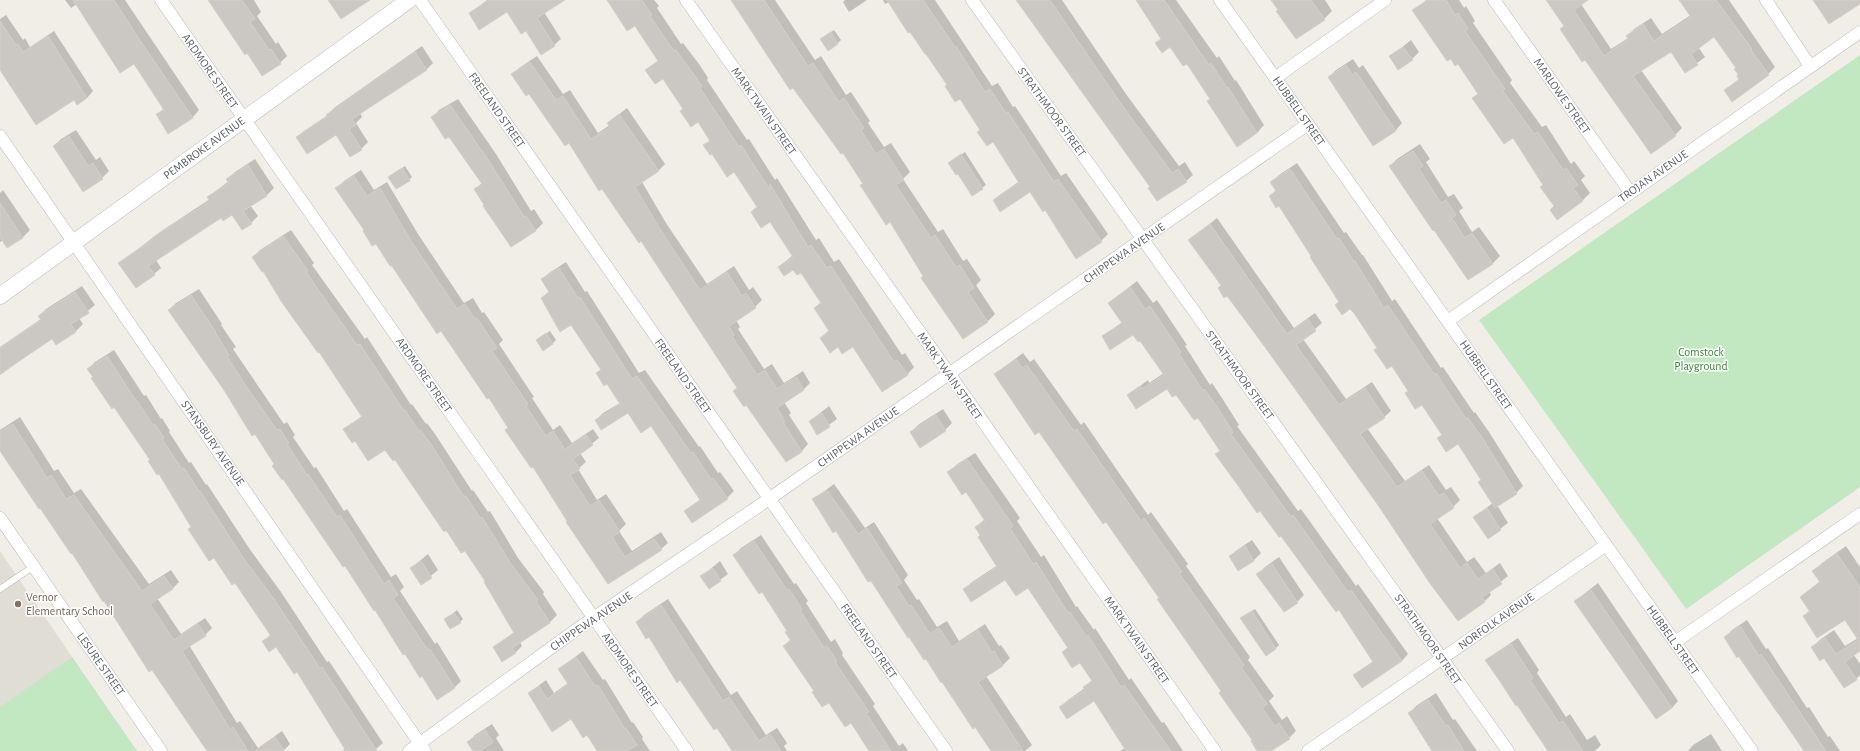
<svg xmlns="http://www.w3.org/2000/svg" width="1860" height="751" font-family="'Alegreya Sans',sans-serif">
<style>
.education{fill:#e0ddd4}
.green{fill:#c2e8c2}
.shadow{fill:#0003}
.building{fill:#cbc8c3;stroke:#d5d0c4}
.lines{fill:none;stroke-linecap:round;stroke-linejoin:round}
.lane-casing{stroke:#b8bbc0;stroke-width:7}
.street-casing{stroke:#b8bbc0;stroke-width:13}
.secondary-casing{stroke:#b9bcc2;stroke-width:17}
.lane{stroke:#fff;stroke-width:6}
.street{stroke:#fff;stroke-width:12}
.secondary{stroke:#fff;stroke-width:16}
.education-dot{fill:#8d6e63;stroke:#fff;stroke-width:1.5}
.labels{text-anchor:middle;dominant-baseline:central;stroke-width:3;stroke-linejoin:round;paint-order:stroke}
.street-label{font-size:12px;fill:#5d6166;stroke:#fff}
.park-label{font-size:12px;fill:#338737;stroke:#fff}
.education-label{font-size:12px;fill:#785e54;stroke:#fff;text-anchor:start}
</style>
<rect width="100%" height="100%" fill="#f0eee6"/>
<path class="education" d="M0 551 72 657 137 751H0Z"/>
<path class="green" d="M1860 55V487L1686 609 1479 320Z
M72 657 137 751H0V707Z"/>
<path class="shadow" d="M65 0H125L199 110 193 117 168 132 157 115 164 108 134 62 77 4 71 8Z
M209 0H254L261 12 257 16 276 44 278 42 287 56 280 63 248 52Z
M487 0H562L544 12 561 39 554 45 526 30 507 11 470 13Z
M608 0H654L659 6 657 8 681 44 683 43 699 64 708 78 707 80 747 140 749 139 775 180 777 178 816 240 819 238 834 262 839 259 902 355 905 353 914 367 907 375 853 345 838 346 821 338 829 330 815 308 821 302 801 271 779 267 793 255 770 221 752 212 758 206 735 171 705 145 711 140 698 121 684 109 663 78 646 70 659 60 635 24Z
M732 0H775L815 60 821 56 846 95 851 92 870 121 868 123 884 147 891 143 910 172 903 179 938 232 943 229 963 261 967 259 981 280 976 285 995 314 988 321 924 276 890 221 843 151Z
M845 0H867L849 12 843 2Z
M883 0H935L992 86 998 83 1013 107 1015 106 1061 176 1066 173 1108 234 1101 241 1076 257 1046 209 1031 190 994 200 1001 194 1020 181 993 141 960 97 948 85 926 52 889 2 885 4Z
M1017 0H1062L1126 94 1179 166 1185 162 1193 175 1186 181 1151 186Z
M1136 0H1176L1217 58 1219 56 1235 81 1236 80 1264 125 1257 133 1211 99 1187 62 1170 46 1156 44 1162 38Z
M1273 0H1325L1332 11 1324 19 1279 10Z
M1426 0H1459L1464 8 1466 6 1475 21 1473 23 1512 80 1510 83 1542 127 1546 125 1571 164 1574 161 1585 176 1581 180 1590 193 1582 201 1555 206 1544 184 1513 137 1473 99 1479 93 1458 63 1414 11Z
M1547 0H1585L1581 4 1611 49 1628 38 1627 37 1634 29 1651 18 1662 34 1691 15 1680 0H1729L1775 67 1768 74 1725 90 1740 78V74L1737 67 1714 36 1699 48 1705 57 1685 72 1671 50 1641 70 1682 128 1675 135 1565 25Z
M6 15 23 40 25 38 30 47 54 31 93 91 87 98 74 99 0 68V19Z
M834 30 841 40 838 43 825 36Z
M1411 40 1419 52 1412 59 1390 57Z
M422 46 433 63 426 70 360 113 362 117 356 123 368 142 361 149 337 134 297 137 304 131 328 115 334 108Z
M537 56 563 94 570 90 598 133 610 125 608 123 627 108 665 164 659 170 642 182 666 223 707 284 734 266 749 290 753 287 762 300 755 307 736 320 740 327 738 329 764 369 772 364 784 383 803 371 810 383 804 389 784 402 791 413 789 415 808 444 802 451 786 461 641 240 569 142 513 74 519 68Z
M1353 59 1359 68 1363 65 1402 123 1396 130 1373 144 1329 77 1336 70Z
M458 99 496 154 531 211 534 209 543 223 536 230 512 246 475 189 482 183 449 135 433 117 439 110Z
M76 130 96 160 100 157 109 171 102 178 84 190 54 146 61 139Z
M1420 144 1430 159 1426 162 1448 197 1454 194 1463 208 1459 211 1472 232 1479 227 1500 256 1493 263 1468 279 1390 166 1397 159Z
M965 152 986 185 972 195 958 172 949 163Z
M255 159 274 188 267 195 250 205 258 216 251 223 232 214 221 217 156 260 161 268 154 274 120 263 160 232 210 199 208 197 229 181 228 179 235 172Z
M1297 163 1344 233 1346 232 1362 255H1363L1392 301 1395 299 1441 368 1443 367 1474 413 1475 412 1489 432 1523 486 1516 493 1497 505 1508 523 1488 538 1474 517 1493 503 1482 479 1458 443 1439 438 1442 434 1422 403 1409 391 1351 308 1336 305 1340 301 1312 256 1279 205 1270 196 1276 190 1272 182 1279 175Z
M405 166 412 177 409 180 389 177Z
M361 170 374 190 387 182 418 234 464 303 473 298 482 313 484 312 503 340 499 344 534 397 532 398 553 430 560 425 572 443 593 429 599 438 580 453 586 462 578 469 597 500 606 494 626 524 619 531 632 551 661 532 668 543 661 549 608 583 509 427 441 330 437 333 376 242 337 188 344 181Z
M3 190 30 230 23 237 7 247 3 240 0 242V193Z
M1217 218 1294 328 1315 313 1322 323 1303 339 1346 399 1372 382 1391 411 1384 417 1367 428 1405 481 1429 465 1446 490 1451 487 1460 500 1453 507 1437 518 1467 562 1474 557 1486 573 1500 563 1508 576 1489 591 1491 595 1485 601 1358 476 1227 295 1190 240Z
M291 230 314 263 312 265 365 339 367 337 411 405 412 404 426 424 427 423 437 437 472 491 473 490 488 512 490 511 518 558 544 592 543 594 557 615 550 622 520 642 522 646 515 653 494 647 514 632 487 581 466 549 386 448 355 440 344 430 363 415 264 270 253 257 260 250Z
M566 262 585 292 587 291 639 373 645 370 699 447 700 446 718 473 720 472 734 491 727 498 685 512 701 499 651 425 629 412 596 420 603 413 620 403 607 383 597 373 601 369 571 323 542 298 549 292 542 280 549 273Z
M1137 281 1153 303 1157 300 1187 345 1185 346 1210 385 1212 383 1222 398 1239 425 1237 426 1298 511 1301 509 1356 586 1358 584 1408 654 1402 661 1355 675 1373 661 1339 609 1216 454 1220 451 1198 416 1176 394 1167 388 1128 395 1148 380 1149 383 1164 373 1140 340 1134 333 1103 337 1122 322 1109 303Z
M82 286 95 305 79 318 83 324 76 331 57 343 53 337 0 375V347L41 319 39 316 46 309Z
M199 289 222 324 221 325 236 347 233 349 284 424 287 422 295 435 293 437 314 468 316 467 344 511 347 509 391 577 396 574 404 587 400 591 435 644 437 642 461 681 454 688 345 564 169 310 176 303Z
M550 331 556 340 552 344 540 337Z
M114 350 144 396 146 395 161 419 162 418 170 431 169 432 189 463 191 462 206 485 207 484 251 551 281 592 327 662 329 661 383 743 376 749 373 751H343L345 748 297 671 276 645 263 642 271 634 236 582 192 526 151 460 88 369 95 362Z
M1023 353 1030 362 1034 359 1081 425 1084 422 1148 515 1151 512 1188 564 1186 566 1250 657 1248 660 1274 696 1269 701 1282 720 1287 716 1296 731 1289 738 1269 751H1258L1253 740 1222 691 1160 598 1106 520 995 374Z
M829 406 837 419 818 433 810 421Z
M943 409 952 423 945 430 911 432 918 425Z
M20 417 54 471 58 469 74 493 81 489 149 584 171 570 179 582 172 589 157 598 181 634 205 618 212 628 205 635 189 645 237 723 240 721 258 748 282 731 290 744 283 751H208L0 449V430Z
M975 453 1020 518 1017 521 1041 557 1044 555 1076 607 1077 606 1094 630 1095 628 1129 680 1131 678 1162 723 1164 722 1183 751H1185H1120L1125 748 1095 700 1060 707 1068 700 1085 688 1092 680 1081 661 1063 652 1068 647 1029 587 1006 579 964 589 972 582 998 565 976 527 985 519 966 491 949 473 956 465Z
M834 484 865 528 874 522 908 575 904 580 917 600 919 599 937 627 947 621 959 641 985 624 999 646 1001 645 1010 658 1003 665 986 676 1032 745 1025 751H992L837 529 814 499Z
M761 535 794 584 796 583 808 601 806 603 831 642 835 639 843 653 842 655 875 704 873 706 899 746 903 743 908 751H870L851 722 829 701 815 691 784 646 791 639 788 631 762 591 734 555 741 548Z
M1252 540 1261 553 1254 560 1239 570 1230 556 1237 550Z
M1846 546 1860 567V650L1854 655 1860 664V675L1856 679 1812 647 1821 639 1834 630 1845 646 1858 638 1845 619 1804 616 1810 610 1801 597 1820 581 1814 571 1822 563Z
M428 554 438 570 421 584 411 568Z
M1279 557 1304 595 1297 602 1258 574 1265 567Z
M720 561 728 574 709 588 702 576Z
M1598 583 1678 701 1672 708 1575 601Z
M668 599 731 695 737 691 766 735 777 728 787 743 784 746 787 751H735L637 622 644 615Z
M1255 609 1279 645 1276 648 1245 615Z
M457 610 463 619 460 622 445 620Z
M1747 620 1766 649 1768 648 1807 708 1809 707 1828 737 1830 736 1840 751H1807L1780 713 1778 714 1725 637 1732 630Z
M1518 638 1539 670 1537 673 1566 717 1570 714 1587 740 1595 735 1601 745 1595 751H1550L1487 660 1494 654Z
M583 651 603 680 605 679 632 723 633 722 643 737 642 739 650 751H598L587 734 571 717 529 693 546 680 554 693 568 683 559 669Z
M1436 693 1453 720 1455 719 1477 751H1433L1410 713 1416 706Z
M492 724 499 735 496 738 504 751H474L468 742 475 735Z
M1711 734 1722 751H1688L1693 745Z"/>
<path class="building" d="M73 0H114L139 39 193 118 168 134 156 114 164 110 134 64 120 73Z
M208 0H242L255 19 250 22 269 50 271 49 281 64 262 76 247 53 245 55Z
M328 0H370L341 19Z
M489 0H565L537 18 555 46 541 55 526 31 521 34 507 12 479 30 469 13Z
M607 0H642L652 15 650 16 674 51 676 50 692 72 702 86 700 88 720 118 739 147 741 145 770 190V184L808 247 811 245 827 268 831 266 894 362 897 360 908 375 882 392 853 347 842 354 838 347 830 353 820 338 829 331 814 308 821 303 801 273 797 275 793 270 784 276 778 267 793 257 770 222 761 228 751 212 757 207 734 172 727 177 712 154 710 155 703 145 710 141 698 122 691 127 680 111 683 109 663 79 655 84 645 70 658 61 635 26 627 31Z
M731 0H764L808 66 813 63 839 102 844 98 864 128 861 130 876 154 884 149 904 180 896 185 931 238 935 235 956 267 960 265 974 288 968 292 988 322 963 339 921 278 923 276 890 222 886 225 877 211 860 185 863 184 843 153 841 154 793 88 790 90Z
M887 0H923L955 47 956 46 985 92 990 89 1006 113 1008 112 1054 182 1058 179 1102 242 1076 259 1045 210 1043 212 1030 192 1000 212 993 200 1019 183 993 142 987 146 977 132 980 130 960 99 955 102 945 86 947 85 926 54H925L910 32 908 33Z
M1016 0H1050L1119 101 1172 173 1178 169 1187 182 1157 201 1148 188 1150 187Z
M1136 0H1164L1209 65 1211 63 1227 88 1228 87 1257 133 1237 147 1207 101 1210 99 1187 64 1183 66 1170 47 1162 53 1155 43 1161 39Z
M1271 0H1311L1325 20 1296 39 1276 11 1278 10Z
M1428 0H1446L1455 15 1458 13 1468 29 1465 31 1505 89 1503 91 1534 134 1538 132 1563 170 1566 168 1578 185 1573 188 1583 201 1557 220 1550 210 1554 206 1540 187 1543 185 1513 138 1504 144 1472 98 1478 94 1458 64 1455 66 1451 59 1447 61 1412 10Z
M1546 0H1588L1574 10 1604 56 1628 39 1626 36 1643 24 1654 41 1691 17 1679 0H1716L1752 49 1751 50 1769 75 1732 102 1724 90 1739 80 1737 76 1738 74 1734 69 1736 68 1714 37 1691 54 1698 65 1685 73 1671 52 1633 76 1676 136 1651 154 1585 60 1582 62 1560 29 1564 26Z
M1813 0H1860V4L1829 24Z
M0 21 16 45 18 44 23 52 48 36 87 98 77 105 74 100 36 125 0 70Z
M831 32 838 44 828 51 820 39Z
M1403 47 1413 60 1398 70 1389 56Z
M415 52 427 70 352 119 356 125 349 129 362 150 350 157 336 135 307 154 296 137 327 117 326 115Z
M530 62 556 100 563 96 591 139 610 127 607 123 619 114 659 171 635 187 660 229 700 290 727 272 742 296 746 293 756 308 729 326 734 335 732 336 757 375 765 370 777 389 796 377 804 390 777 408 785 421 783 422 802 452 786 462 746 405 744 407 733 391 737 388 641 241 639 243 602 189 599 191 569 143 565 146 529 94 526 96 511 74Z
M1346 65 1352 75 1356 72 1396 131 1373 146 1328 77Z
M450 105 489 161 524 217 526 216 536 231 511 247 483 206 484 205 474 189 482 184 449 137 445 139 431 117Z
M69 136 88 166 93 163 103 179 83 192 53 146Z
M1413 151 1423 166 1419 169 1441 203 1446 200 1456 215 1452 218 1465 238 1472 233 1493 264 1468 280 1434 230 1433 231 1389 166Z
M961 154 983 189 972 196 958 174 956 175 948 163Z
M248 165 267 196 243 211 252 224 242 230 232 215 223 221 221 218 148 266 155 275 136 288 118 263 152 240V238L210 201 207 197 229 183 226 179Z
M402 168 410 181 396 189 388 177Z
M1290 169 1337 239 1339 238 1354 262 1355 261 1384 308 1388 305 1434 374 1436 373 1466 419 1468 418 1483 439 1517 494 1495 508 1478 482 1481 480 1458 444 1446 452 1437 438 1442 435 1422 405 1415 409 1405 393 1408 391 1392 366 1387 369 1374 350 1377 348 1354 313 1350 309 1342 315 1335 305 1339 302 1310 257 1311 256 1279 206 1276 208 1269 196 1276 191 1270 182Z
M354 176 367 196 380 188 411 241 457 309 465 304 475 319 477 318 497 348 492 351 528 404 526 406 546 436 553 431 565 449 586 435 593 445 573 459 580 469 570 475 590 506 599 500 620 532 612 537 625 557 654 539 662 550 608 584 566 522 567 521 533 467 531 468 505 430 508 428 489 398 487 399 441 331 437 334 392 266H390L376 244 372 246 363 231 364 230 335 188Z
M0 203 23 238 7 248 0 237Z
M1210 224 1287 334 1308 319 1316 331 1296 345 1339 405 1365 388 1385 418 1360 434 1397 487 1422 471 1439 496 1444 493 1454 508 1430 524 1460 568 1467 563 1478 579 1493 569 1502 584 1482 597 1485 602 1458 621 1429 582 1380 508 1263 344 1227 296 1224 298 1218 288 1221 285 1188 240Z
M283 236 308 271 306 272 357 345 360 344 404 411 405 410 419 431 420 430 431 444 464 497 466 496 480 518 482 517 511 564 538 600 536 601 550 623 512 648 516 653 502 662 493 647 514 633 484 582 485 581 465 551 461 553 446 530 444 532 395 460 393 461 385 450 368 461 355 441 352 443 343 429 362 417 319 352 318 353 281 301 263 271 262 272 252 257Z
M559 268 578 298 580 297 632 379 637 376 691 453 693 452 711 479 713 478 728 499 692 523 684 511 700 500 651 426 641 433 628 413 601 430 595 420 620 404 607 384 604 386 596 373 601 370 571 325 560 332 541 298 549 292 541 279Z
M1130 287 1145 309 1150 306 1181 352 1179 354 1203 391 1204 389 1216 405 1233 432 1231 434 1249 459 1291 517 1293 515 1348 592 1351 590 1402 661 1362 688 1353 675 1373 662 1339 610 1336 612 1281 536 1279 537 1260 511 1257 513 1239 487 1215 454 1220 451 1198 418 1194 420 1176 395 1172 397 1167 389 1136 409 1127 395 1140 386 1142 389 1164 375 1140 341 1138 342 1133 335 1110 350 1102 336 1122 323 1108 303Z
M75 292 89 313 71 324 76 332 56 345 52 339 0 374V348L41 320 38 316Z
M191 295 216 332H215L229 355 227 356 246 386 277 430 280 429 289 443 287 444 307 475 308 474 337 517 340 515 384 584 389 580 398 595 393 598 428 650 430 649 455 688 437 700 422 676 420 678 405 654 403 655 375 610 374 611 345 566 343 567 283 479 282 480 272 466 274 464 255 434 252 436 224 390 168 310Z
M546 333 553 344 543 351 536 340Z
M107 356 137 402H138L153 425 155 424 164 438 162 439 182 469 184 468 199 491H200L244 559 274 599 320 668 322 667 377 751H346L297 672 294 674 276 647 269 652 262 641 271 636 235 583 232 585 214 558 209 561 188 529 191 527 159 474 157 475 148 461 150 460 114 407 112 409 91 378 93 377 87 369Z
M1016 359 1022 368 1027 365 1074 431 1077 429 1141 521 1144 518 1182 572 1179 573 1196 597 1244 665 1241 667 1267 704 1262 708 1275 726 1279 723 1290 739 1271 751H1257L1251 741 1252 740 1219 693 1221 691 1157 599 1159 598 1106 522 1103 524 1039 432 1035 435 994 374Z
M822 413 830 427 817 435 809 421Z
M936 415 946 431 920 448 910 432Z
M13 424 47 478 51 475 66 499 74 495 142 591 164 576 173 589 150 604 174 640 198 624 206 636 182 651 230 729 233 727 248 751H207L152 670 149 672 104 601 103 602 72 553 71 554 40 508 39 509 0 451V432Z
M967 459 1013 526 1010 528 1033 564 1036 562 1068 613 1070 612 1086 636 1088 635 1121 687 1124 685 1171 751H1126L1094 701 1067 719 1059 707 1085 690 1083 687 1092 681 1080 663 1072 668 1062 652 1068 648 1028 588 1016 596 1005 580 971 602 963 589 997 567 978 537 980 535 975 527 985 521 966 492 962 495 947 472Z
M827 490 858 534 867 528 902 583 896 586 909 606 911 605 930 634 939 628 952 647 978 630 992 652 994 651 1003 666 978 682 1023 751H991L975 727 973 729 942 682 941 683 926 659 924 660 909 637 908 638 871 581 868 582 836 531 833 533 824 518 812 499Z
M1487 508 1501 530 1488 539 1473 517Z
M754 541 787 590 789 589 802 609 800 610 824 648 827 646 837 661 835 662 869 712 866 713 891 751H869L851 723 845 727 829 703 822 707 812 692 814 691 783 646 791 641 785 632 787 631 762 592 759 594 733 555Z
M1245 546 1254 561 1238 571 1229 556Z
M1837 554 1860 587V651L1845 662 1857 680 1844 688 1824 658 1820 661 1811 647 1825 638 1836 654 1858 640 1845 620 1817 638 1803 616 1810 612 1800 597 1820 582 1812 571Z
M421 561 432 578 421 585 410 568Z
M1272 564 1298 603 1284 612 1256 574Z
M713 568 721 581 709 589 700 576Z
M1591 590 1672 708 1656 719 1574 601Z
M661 605 723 701 729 697 759 741 770 734 781 751H732L717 728 714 730 680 680 677 683 649 637 646 639 636 622Z
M1252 611 1276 649 1266 656 1240 618Z
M454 613 461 623 450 629 444 619Z
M1740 626 1759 656 1761 654 1826 751H1804L1739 656 1737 658 1724 637Z
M1511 644 1533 678 1530 680 1559 723 1563 721 1583 751H1548L1517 705 1516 706 1499 680 1485 660Z
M576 657 595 686 598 685 625 729 626 728 637 745 627 751H597L587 735 583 738 571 719 552 732 528 693 539 686 547 699 568 684 558 669Z
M1428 700 1446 726 1448 725 1464 751H1432L1408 713Z
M485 730 493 742 480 751H473L467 742Z
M275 737 284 751H255Z"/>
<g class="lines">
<defs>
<path id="lane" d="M0 589 34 566"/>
<path id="street" d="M161 0 687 751
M420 0 946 751
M686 0 1215 751
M972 0 1508 751
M1220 0 1752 751
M1494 0 1630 192
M1766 0 1810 66
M1275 78 1385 0
M0 136 425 751
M1448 321 1860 32
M0 518 161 751
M1675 642 1860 514
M409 751 573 632 769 499 1308 124
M1308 751 1606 545"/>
<path id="secondary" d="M0 296 409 0"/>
</defs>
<use href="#lane" class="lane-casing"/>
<use href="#street" class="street-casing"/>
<use href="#secondary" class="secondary-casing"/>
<use href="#lane" class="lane"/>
<use href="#street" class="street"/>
<use href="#secondary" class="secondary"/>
</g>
<circle class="education-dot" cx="18" cy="604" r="4"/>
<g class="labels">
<g class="street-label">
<text transform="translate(210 71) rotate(55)">ARDMORE STREET</text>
<text transform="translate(1562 96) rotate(55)">MARLOWE STREET</text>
<text transform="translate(497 110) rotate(55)">FREELAND STREET</text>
<text transform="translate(764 111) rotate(55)">MARK TWAIN STREET</text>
<text transform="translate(1299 111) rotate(55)">HUBBELL STREET</text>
<text transform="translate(1052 112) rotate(54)">STRATHMOOR STREET</text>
<text transform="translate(204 148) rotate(-36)">PEMBROKE AVENUE</text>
<text transform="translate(1653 176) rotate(-35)">TROJAN AVENUE</text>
<text transform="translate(1124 253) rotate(-35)">CHIPPEWA AVENUE</text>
<text transform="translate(424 375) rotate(55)">ARDMORE STREET</text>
<text transform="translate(1240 375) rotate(54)">STRATHMOOR STREET</text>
<text transform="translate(1486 375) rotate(55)">HUBBELL STREET</text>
<text transform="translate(683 376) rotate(55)">FREELAND STREET</text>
<text transform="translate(950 376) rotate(55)">MARK TWAIN STREET</text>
<text transform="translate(858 437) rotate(-35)">CHIPPEWA AVENUE</text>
<text transform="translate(213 443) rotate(55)">STANSBURY AVENUE</text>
<text transform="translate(591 621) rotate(-34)">CHIPPEWA AVENUE</text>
<text transform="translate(1496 621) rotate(-35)">NORFOLK AVENUE</text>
<text transform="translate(1428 639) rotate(55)">STRATHMOOR STREET</text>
<text transform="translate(1137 640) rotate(55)">MARK TWAIN STREET</text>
<text transform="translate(1673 640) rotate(55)">HUBBELL STREET</text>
<text transform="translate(869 641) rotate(55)">FREELAND STREET</text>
<text transform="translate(101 664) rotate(55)">LESURE STREET</text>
<text transform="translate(630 670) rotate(55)">ARDMORE STREET</text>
</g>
<g class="park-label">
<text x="1701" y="352">Comstock<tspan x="1701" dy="14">Playground</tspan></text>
</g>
<g class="education-label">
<text x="26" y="597">Vernor<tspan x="26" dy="14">Elementary School</tspan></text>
</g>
</g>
</svg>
